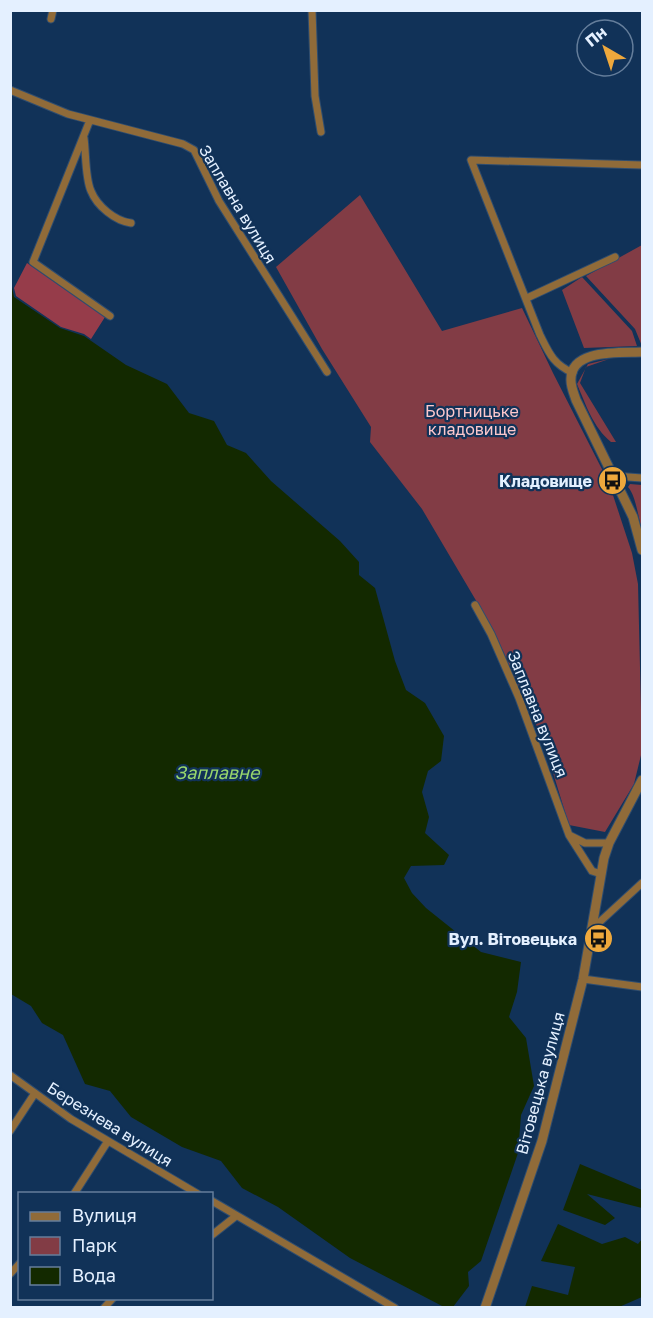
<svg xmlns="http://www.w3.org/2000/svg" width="653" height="1318" font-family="'Golos Text',sans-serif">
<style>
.green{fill:#823c45}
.forest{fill:#963c4a}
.water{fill:#132900}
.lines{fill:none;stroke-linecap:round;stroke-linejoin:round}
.minor-casing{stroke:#2f4d6f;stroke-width:9}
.tertiary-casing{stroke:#2f4d6f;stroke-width:11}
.minor{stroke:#906b39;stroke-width:7}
.tertiary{stroke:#906b39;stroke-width:9}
.labels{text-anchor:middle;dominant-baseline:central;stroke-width:4.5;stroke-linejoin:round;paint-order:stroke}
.street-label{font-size:16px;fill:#e4f0ff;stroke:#113258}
.park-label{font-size:16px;fill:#fdc8cc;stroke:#113258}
.poi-label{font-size:16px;font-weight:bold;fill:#e4f0ff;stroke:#113258;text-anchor:end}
.water-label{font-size:18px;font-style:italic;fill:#99d66c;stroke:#113258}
</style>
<rect width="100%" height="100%" fill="#113258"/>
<path class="green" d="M360 195 442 331 522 308 553 373 609 483 632 553 638 584 642 751 634 784 605 832 569 825 543 740 494 631 422 509 370 442 371 427 322 349 276 267Z
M642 245V346L635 329 586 276Z
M582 277 632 331 637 346 584 348 562 290Z
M609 359 586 367 580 383 616 442H611C593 427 586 405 577 384L588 364Z
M630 484 642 485V530C638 517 636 496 628 487Z"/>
<path class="forest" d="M27 263 105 317 91 339 84 334 61 327 16 296 14 288Z"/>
<path class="water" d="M11 282 14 297 60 328 84 336 126 365 167 384 189 413 214 421 227 445 246 453 271 481 340 541 359 562V575L375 588 395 661 406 690 425 703 444 736 441 761 428 771 422 792 429 817 425 833 449 855 444 865 411 866 404 878 412 893 426 908 481 952 521 962 517 992 509 1017 526 1038 534 1086 521 1115 518 1153 481 1261 468 1272 469 1286 453 1307H444L350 1258 278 1207 242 1188 221 1161 182 1147 131 1117 110 1091 85 1084 63 1035 42 1023 31 1006 11 994Z
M580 1164 642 1190V1208L587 1194 615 1218 605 1225 563 1210Z
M558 1224 602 1244 625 1237 638 1244 642 1239V1297L619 1307H525L532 1286 568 1295 575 1267 541 1261Z"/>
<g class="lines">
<defs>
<path id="minor" d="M312 10 315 96 321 132
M51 19 53 10
M10 90 68 114 183 144 194 150 219 201 327 372
M90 120 33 262 110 316
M84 138C86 152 85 178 91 191 97 206 115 221 131 223
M527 298 615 257
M573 373C553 364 549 353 540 335L471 160 642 165
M614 476 642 478
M475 605 491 634 519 698 569 835 592 871 601 874
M569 835 585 843H609
M592 929 642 883
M583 979 642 987
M10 1075 71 1119 198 1194
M10 1131 35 1093
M74 1194 108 1141
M212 1201 395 1308
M212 1235 236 1216
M10 1274 20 1263
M104 1308 113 1298"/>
<path id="tertiary" d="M642 352C622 353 569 348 571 381 571 387 574 394 576 400L633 517 642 550
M485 1308 542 1141 583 979 604 858 609 843 642 780"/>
</defs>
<use href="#minor" class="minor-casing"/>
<use href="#tertiary" class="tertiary-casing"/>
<use href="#minor" class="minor"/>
<use href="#tertiary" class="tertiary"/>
</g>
<defs>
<symbol id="bus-disc" viewBox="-11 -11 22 22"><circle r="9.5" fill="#eea83c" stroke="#113258"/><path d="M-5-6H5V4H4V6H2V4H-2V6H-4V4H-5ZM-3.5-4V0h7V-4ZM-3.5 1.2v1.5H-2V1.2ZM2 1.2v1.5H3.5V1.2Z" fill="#111"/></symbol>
</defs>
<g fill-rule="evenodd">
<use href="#bus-disc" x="596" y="464" width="33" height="33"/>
<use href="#bus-disc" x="582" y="922" width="33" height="33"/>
</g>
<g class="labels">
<g class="street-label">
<text transform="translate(238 204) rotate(59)">Заплавна вулиця</text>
<text transform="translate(538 714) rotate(68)">Заплавна вулиця</text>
<text transform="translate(540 1083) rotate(-75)">Вітовецька вулиця</text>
<text transform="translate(110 1124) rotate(32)">Березнева вулиця</text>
</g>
<g class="park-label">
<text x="472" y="411">Бортницьке<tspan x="472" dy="18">кладовище</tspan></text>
</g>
<g class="poi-label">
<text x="592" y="481">Кладовище</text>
<text x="577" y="939">Вул. Вітовецька</text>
</g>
<g class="water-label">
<text x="217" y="772">Заплавне</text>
</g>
</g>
<rect width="653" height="1318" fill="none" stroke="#e4f0ff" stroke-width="24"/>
<rect x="18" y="1192" width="195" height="108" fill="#113258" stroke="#657e9b" stroke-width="1.5"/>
<rect x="30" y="1212" width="30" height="9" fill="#906b39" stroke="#657e9b" stroke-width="1.5"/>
<text x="72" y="1222" font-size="18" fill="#e4f0ff">Вулиця</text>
<rect x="30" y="1237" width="30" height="18" fill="#823c45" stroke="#657e9b" stroke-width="1.5"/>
<text x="72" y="1252" font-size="18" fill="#e4f0ff">Парк</text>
<rect x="30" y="1267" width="30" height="18" fill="#132900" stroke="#657e9b" stroke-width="1.5"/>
<text x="72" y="1282" font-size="18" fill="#e4f0ff">Вода</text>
<g transform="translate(605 48) rotate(321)"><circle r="28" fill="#113258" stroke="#657e9b" stroke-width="1.5"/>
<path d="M0-4.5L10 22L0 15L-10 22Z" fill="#eea83c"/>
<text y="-9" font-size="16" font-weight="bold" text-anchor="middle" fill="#e4f0ff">Пн</text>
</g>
</svg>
